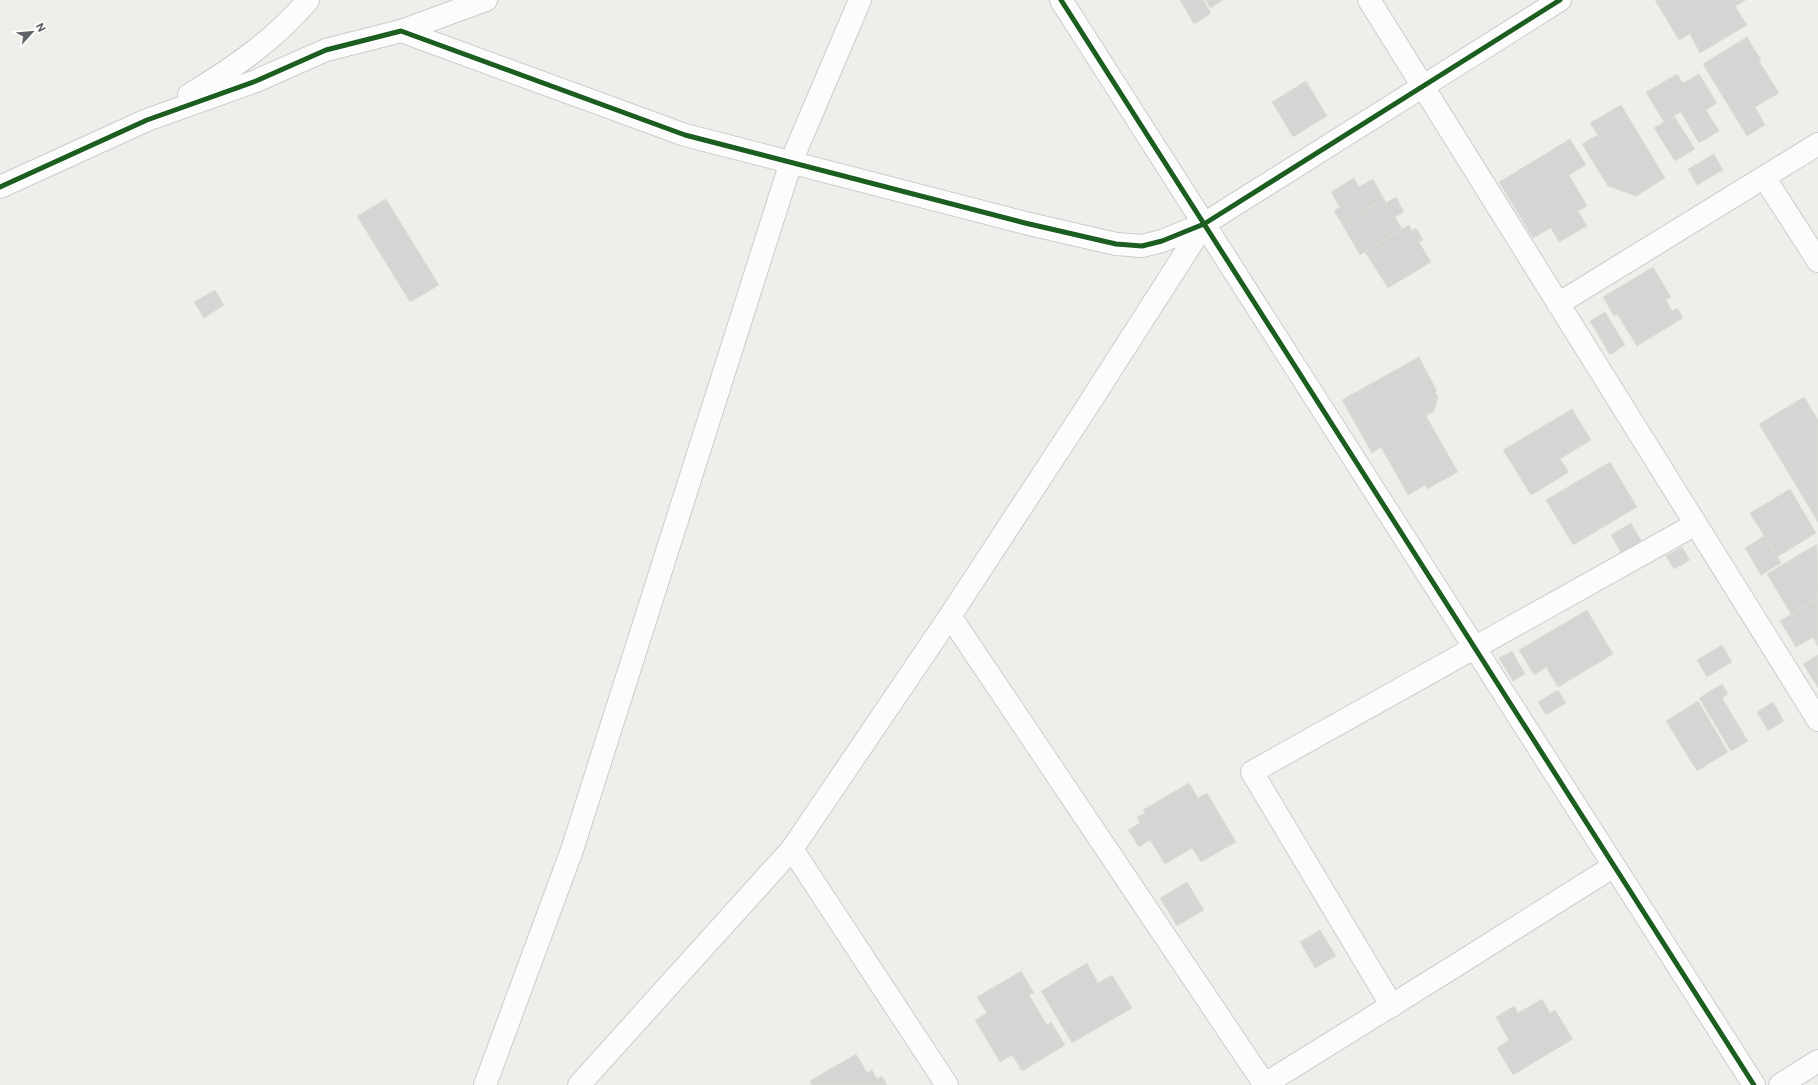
<svg xmlns="http://www.w3.org/2000/svg" width="1818" height="1085" font-family="Commissioner,sans-serif">
<style>
.building{fill:#d6d5d3;stroke:#deddd9}
.lines{fill:none;stroke-linecap:round;stroke-linejoin:round}
.minor-casing{stroke:#cbcccc;stroke-width:24}
.minor{stroke:#fdfcfc;stroke-width:22}
.cycleway-casing{stroke:#fff;stroke-width:8}
.cycleway{stroke:#1b5e20;stroke-width:5}
</style>
<rect width="100%" height="100%" fill="#efeeea"/>
<path class="building" d="M1180 0H1203L1211 13 1194 24Z
M1206 0H1223L1210 8Z
M1655 0H1746L1735 6 1747 25 1700 53 1690 34 1679 40Z
M1747 37 1761 60 1759 61 1779 93 1755 107 1765 125 1747 136 1703 64Z
M1677 74 1683 83 1699 74 1717 103 1706 110 1719 131 1699 143 1681 112 1664 122 1646 92Z
M1306 81 1327 116 1293 137 1272 102Z
M1621 105 1665 178 1636 196 1608 186 1582 144 1598 135 1590 123Z
M1674 116 1695 149 1675 161 1654 128Z
M1570 139 1586 165 1569 175 1587 206 1578 211 1587 226 1559 242 1551 228 1533 238 1499 182Z
M1714 154 1723 170 1697 185 1688 169Z
M1354 178 1359 187 1373 179 1384 199 1342 224 1334 211 1340 207 1331 192Z
M1396 197 1404 212 1395 217 1402 229 1360 255 1342 224 1384 199 1386 203Z
M386 199 439 285 410 302 357 216Z
M1409 225 1412 231 1416 228 1423 240 1419 242 1431 262 1388 288 1365 252Z
M1653 267 1671 297 1666 300 1672 311 1677 308 1683 318 1637 346 1617 314 1614 316 1603 297Z
M215 290 224 305 204 318 194 302Z
M1605 312 1625 345 1610 355 1590 321Z
M1419 357 1437 391 1435 392 1438 397 1434 411 1426 416 1458 472 1427 489 1425 485 1408 495 1381 447 1372 453 1342 400Z
M1804 397 1818 420V522L1759 424Z
M1572 409 1591 440 1560 459 1569 472 1531 495 1503 450Z
M1610 462 1637 507 1573 545 1546 500Z
M1790 489 1816 533 1777 557 1750 513Z
M1631 523 1643 544 1623 556 1611 535Z
M1764 536 1781 563 1761 575 1745 548Z
M1817 544 1818 598 1791 614 1767 574Z
M1682 547 1690 560 1674 569 1666 556Z
M1818 598V646L1813 637 1796 647 1780 621Z
M1587 610 1613 654 1558 687 1546 667 1534 675 1519 650Z
M1722 645 1732 662 1707 677 1697 660Z
M1512 651 1525 674 1513 681 1499 658Z
M1818 655V688L1803 664Z
M1722 684 1728 694 1722 698 1748 741 1731 751 1699 698Z
M1558 690 1566 703 1546 715 1538 702Z
M1698 701 1728 752 1697 771 1666 721Z
M1773 702 1784 721 1768 731 1757 712Z
M1189 783 1198 798 1207 793 1236 842 1201 862 1192 848 1165 864 1150 840 1139 847 1128 830 1140 823 1137 817 1145 813 1143 810Z
M1187 882 1204 910 1177 926 1160 898Z
M1320 930 1336 956 1315 968 1300 942Z
M1087 963 1098 983 1112 975 1132 1008 1072 1043 1041 991Z
M1021 971 1034 993 1029 995 1047 1025 1051 1022 1065 1045 1022 1071 1012 1055 1000 1062 975 1020 987 1013 977 997Z
M1542 999 1550 1013 1555 1010 1573 1039 1513 1075 1497 1048 1509 1040 1496 1017 1514 1006 1518 1013Z
M856 1054 867 1073 872 1070 877 1079 882 1076 887 1085H812L810 1081Z"/>
<g class="lines">
<defs>
<path id="minor" d="M1061 0 1754 1085
M1369 0 1818 720
M401 31 486 0
M189 95C232 69 276 39 308 0
M1764 177 1818 261
M0 187 147 120 256 81 326 50 401 31 685 135 1025 223 1116 244 1142 246 1162 241 1204 224 1560 0
M1558 304 1818 144
M950 616 1265 1085
M792 849 947 1085
M1392 1006 1252 772 1696 524
M1265 1084 1455 966 1614 866
M485 1085 572 850 791 162 860 0
M579 1085 792 849 950 616 1085 410 1204 224
M1780 1085 1818 1061"/>
</defs>
<use href="#minor" class="minor-casing"/>
<use href="#minor" class="minor"/>
<defs>
<path id="cycleway" d="M1061 0 1754 1085
M0 187 147 120 256 81 326 50 401 31 685 135 1025 223 1116 244 1142 246 1162 241 1204 224 1560 0"/>
</defs>
<use href="#cycleway" class="cycleway-casing"/>
<use href="#cycleway" class="cycleway"/>
</g>
<g transform="translate(32 32) rotate(63)" stroke="#ffffff" stroke-width="3" paint-order="stroke">
<path d="M0-3L7 15L0 10L-7 15Z" fill="#5f6368"/>
<text y="-6" font-size="11" font-weight="bold" text-anchor="middle" fill="#5f6368">N</text>
</g>
</svg>
